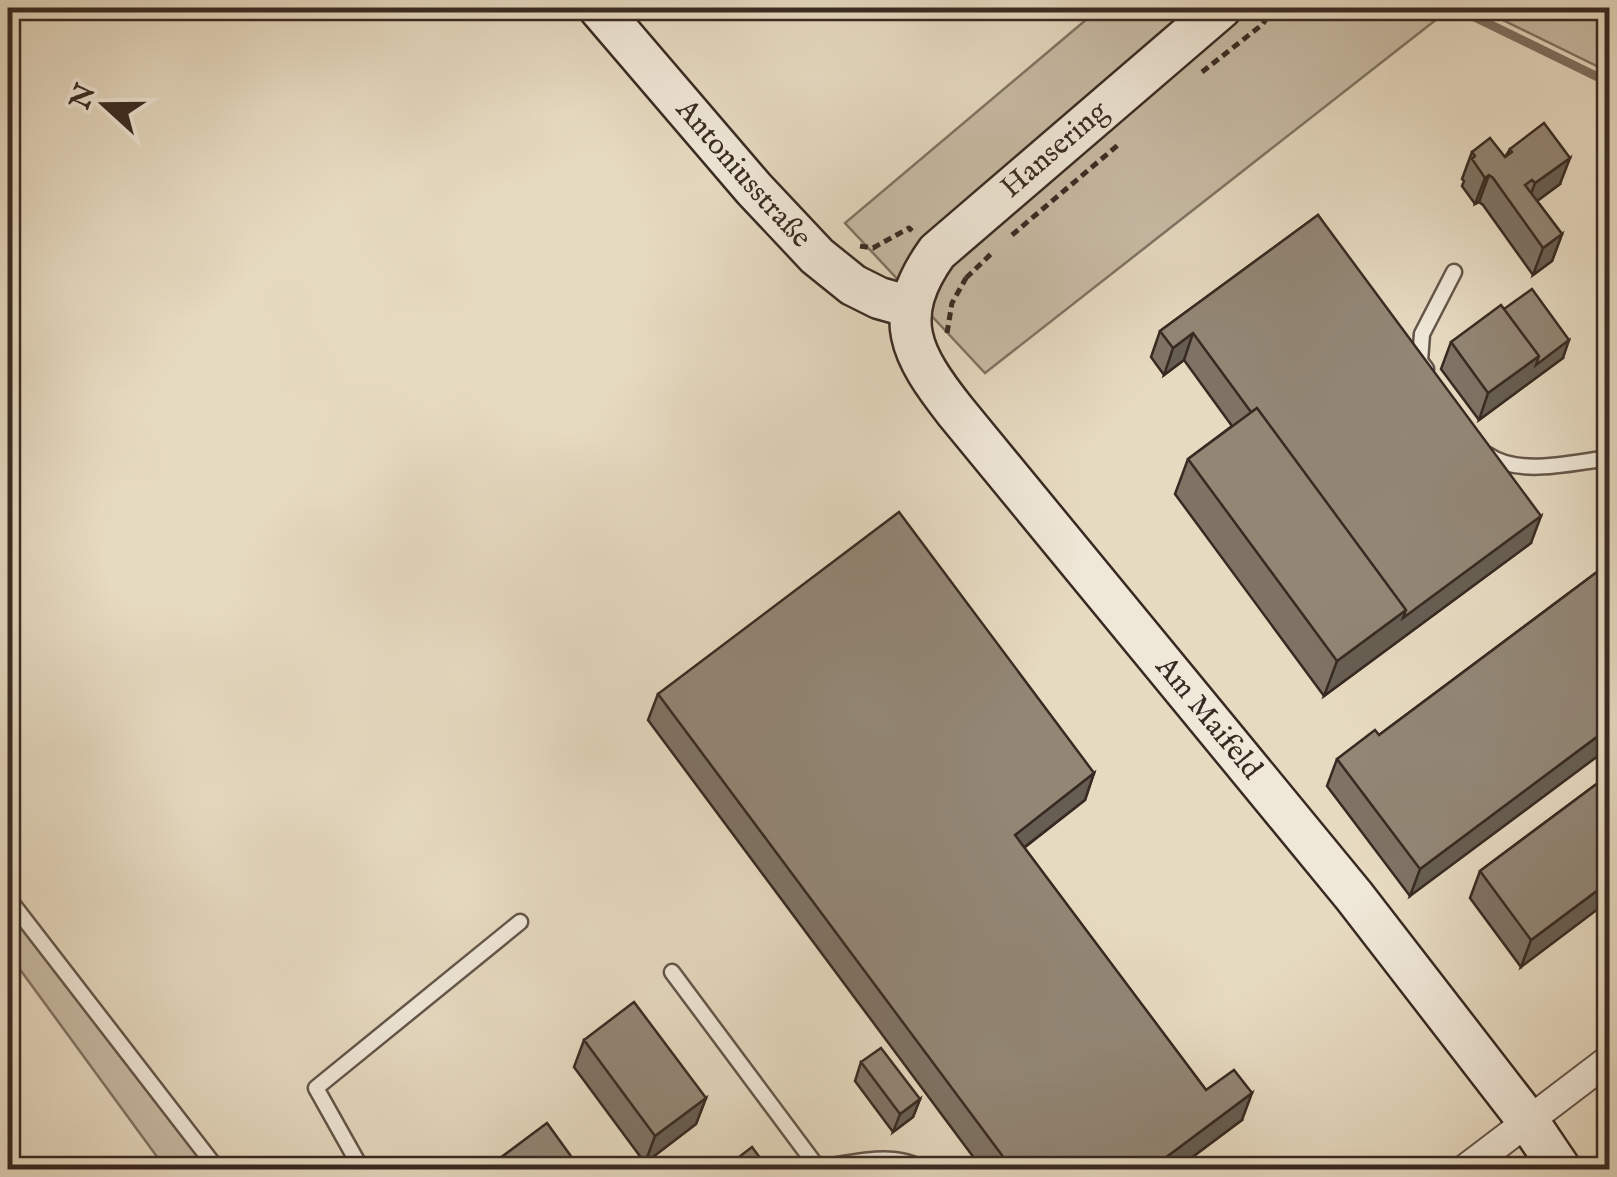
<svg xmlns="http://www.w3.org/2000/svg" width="1617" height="1177" font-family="'IM FELL English',serif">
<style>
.green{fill:#c8bca6;stroke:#807364;stroke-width:2.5}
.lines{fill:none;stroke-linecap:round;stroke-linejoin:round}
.stream{stroke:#7d7061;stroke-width:9}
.lane-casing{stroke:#64564a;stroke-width:19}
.street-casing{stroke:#64564a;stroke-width:32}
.secondary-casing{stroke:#382a22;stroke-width:45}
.path{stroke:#382a22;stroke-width:5;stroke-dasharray:8 5;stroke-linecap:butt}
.lane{stroke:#efe7d7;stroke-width:14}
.street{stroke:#efe7d7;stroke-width:28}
.secondary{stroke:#efe7d7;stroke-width:40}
.wall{fill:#7e7365;stroke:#382a22;stroke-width:2.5}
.shaded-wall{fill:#665e52;stroke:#382a22;stroke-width:2.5}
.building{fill:#928675;stroke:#382a22;stroke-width:2.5}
.labels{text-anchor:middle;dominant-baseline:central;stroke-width:8;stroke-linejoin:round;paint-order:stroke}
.street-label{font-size:30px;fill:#382a22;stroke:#efe7d7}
</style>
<rect width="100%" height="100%" fill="#e6dac1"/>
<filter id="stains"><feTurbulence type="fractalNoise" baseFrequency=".002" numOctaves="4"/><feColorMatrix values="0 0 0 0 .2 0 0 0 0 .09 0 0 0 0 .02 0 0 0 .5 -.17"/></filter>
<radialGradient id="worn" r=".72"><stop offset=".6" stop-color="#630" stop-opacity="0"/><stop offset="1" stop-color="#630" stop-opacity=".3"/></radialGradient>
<path class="green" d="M1100 8H1451L985 373 845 223Z
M1478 8H1609V72Z
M8 906 208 1169H166L8 953Z"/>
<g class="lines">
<path class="stream" d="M1456 8 1610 83"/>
<defs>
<path id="lane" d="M1426 369 1420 361 1422 334 1454 272
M1488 455C1520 477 1573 462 1610 458
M8 898 218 1170
M672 972 818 1168C851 1164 894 1150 924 1170
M362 1170 316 1088 520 922"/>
<path id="street" d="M1464 1170 1610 1059"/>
<g id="secondary">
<path id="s1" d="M599 8 754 189 817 256 853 285 879 298 911 307"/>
<path id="s2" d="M1221 8 937 252C890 318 911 355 956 412L1354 896 1528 1121 1561 1170"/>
</g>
</defs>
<use href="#lane" class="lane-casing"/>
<use href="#street" class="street-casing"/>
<use href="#secondary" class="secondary-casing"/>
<path class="path" d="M1202 72 1263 24 1272 8
M1012 235 1118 145
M860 246 873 248 909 228 912 231
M966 278 993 252
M947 333 952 303 966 278 962 274"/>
<use href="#lane" class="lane"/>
<use href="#street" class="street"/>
<use href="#secondary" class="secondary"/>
</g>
<path class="wall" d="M1510 149 1560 184 1537 201 1562 234 1552 261 1533 275 1483 205 1479 202 1475 204 1462 186 1464 181 1462 179 1472 152 1505 157Z
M1318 215 1531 543 1324 696 1175 494 1188 459 1232 426 1184 360 1164 375 1151 357 1160 331Z
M1504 309 1563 358 1479 420 1441 369 1451 342Z
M1597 572 1410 896 1327 786 1337 759 1379 735Z
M658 694 1094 773 1085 800 1024 848 1206 1090 1242 1120 1175 1170H983L648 720Z
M1610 774 1521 967 1470 898 1480 871Z
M584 1040 706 1098 696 1124 645 1163 574 1067Z
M861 1062 920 1099 913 1117 893 1132 855 1081Z"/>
<path class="shaded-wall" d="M1570 158 1560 184 1525 210 1535 183Z
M1489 175 1479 202 1475 204 1485 178Z
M1562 234 1552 261 1533 275 1543 248Z
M1193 333 1184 360 1164 375 1173 348Z
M1569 340 1563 358 1479 420 1488 393 1539 356Z
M1541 516 1531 543 1324 696 1337 661 1406 610Z
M1610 727V747L1410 896 1420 869Z
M1094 773 1085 800 1005 862 1015 835Z
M1610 881V900L1521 967 1531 940Z
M1252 1093 1242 1120 1175 1170H1149Z
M706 1098 696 1124 645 1163 655 1136Z
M920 1099 913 1117 893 1132 900 1114Z"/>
<path class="building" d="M1544 123 1570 158 1535 183 1532 180 1525 185 1562 234 1543 248 1493 178 1489 175 1485 178 1472 159 1475 156 1472 152 1490 138 1505 157 1512 152 1510 149Z
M1318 215 1541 516 1403 618 1406 610 1257 408 1251 412 1193 333 1173 348 1160 331Z
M1532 289 1569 340 1536 365 1539 356 1504 309Z
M1501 305 1539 356 1488 393 1451 342Z
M1257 408 1406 610 1337 661 1188 459Z
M899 512 1094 773 1015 835 1206 1090 1234 1070 1252 1093 1149 1170H1013L658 694Z
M1597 572 1610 589V727L1420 869 1337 759 1375 730 1379 735Z
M1610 774V881L1531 940 1480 871Z
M634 1002 706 1098 655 1136 584 1040Z
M881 1048 920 1099 900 1114 861 1062Z
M547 1123 581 1170H484Z
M752 1147 769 1170H722Z
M921 1161 927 1170H910Z"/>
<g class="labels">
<g class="street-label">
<text transform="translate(1055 150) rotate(-41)">Hansering</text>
<text stroke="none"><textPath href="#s1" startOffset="220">Antoniusstraße</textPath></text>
<text stroke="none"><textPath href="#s2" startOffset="950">Am Maifeld</textPath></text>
</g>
</g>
<rect width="1617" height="1177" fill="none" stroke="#e6dac1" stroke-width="40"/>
<rect x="10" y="10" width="1597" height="1157" fill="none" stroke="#382a22" stroke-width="5"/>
<rect x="20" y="20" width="1577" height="1137" fill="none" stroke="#382a22" stroke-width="2.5"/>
<g transform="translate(105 105) rotate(291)" stroke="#efe7d7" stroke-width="8" paint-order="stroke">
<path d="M0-8L18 38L0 25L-18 38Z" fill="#382a22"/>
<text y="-15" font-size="28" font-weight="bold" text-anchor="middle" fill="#382a22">N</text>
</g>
<rect width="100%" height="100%" filter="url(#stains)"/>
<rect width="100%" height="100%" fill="url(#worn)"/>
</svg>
